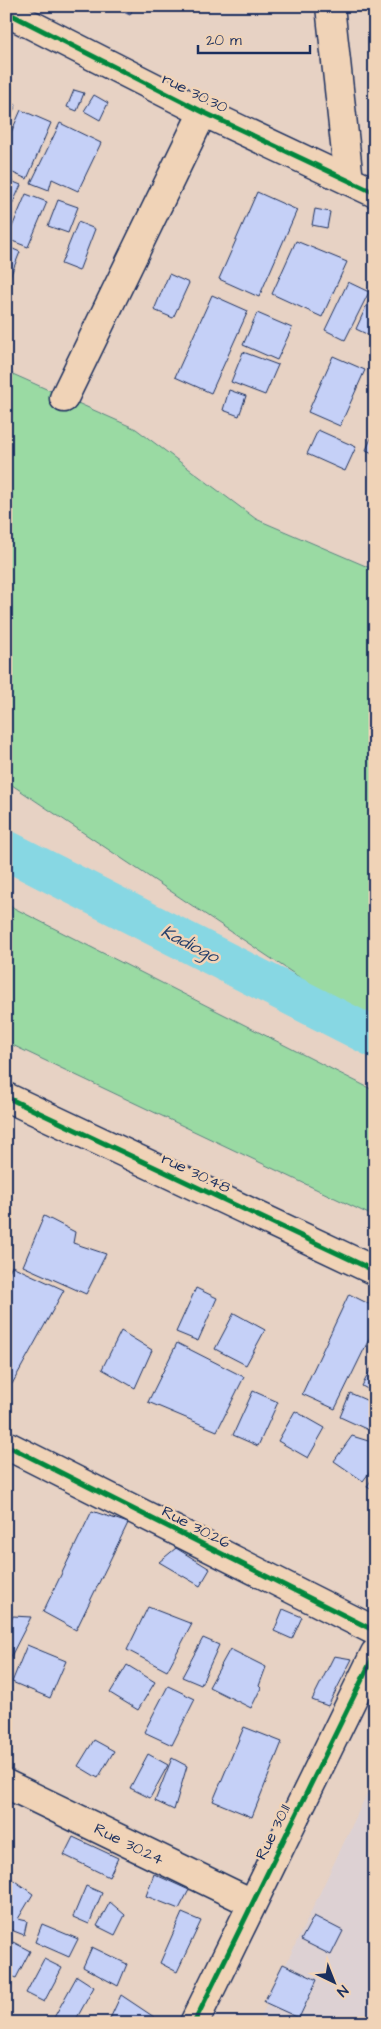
<svg xmlns="http://www.w3.org/2000/svg" width="381" height="2029" font-family="'Architects Daughter',sans-serif">
<style>
.built{fill:#ddd1d3}
.green{fill:#9adaa3;stroke:#5a8480}
.lines{fill:none;stroke-linecap:round;stroke-linejoin:round}
.canal{stroke:#87d7e3;stroke-width:40}
.building{fill:#c5d0f7;stroke:#1b2f5e}
.street-casing{stroke:#1b2f5e;stroke-width:31}
.street{stroke:#f0d3b7;stroke-width:28}
.cycleway-casing{stroke:#f0d3b7;stroke-width:8}
.cycleway{stroke:#00873e;stroke-width:5}
.labels{text-anchor:middle;dominant-baseline:central;stroke-width:5;stroke-linejoin:round;paint-order:stroke}
.street-label{font-size:16px;fill:#1b2f5e;stroke:#f0d3b7}
.water-label{font-size:18px;font-style:italic;fill:#26406b;stroke:#f0d3b7}
</style>
<rect width="100%" height="100%" fill="#e7d2c4"/>
<filter id="ink" filterUnits="userSpaceOnUse"><feTurbulence type="fractalNoise" baseFrequency=".02" numOctaves="2"/><feDisplacementMap in="SourceGraphic" scale="10" xChannelSelector="R" yChannelSelector="G"/><feConvolveMatrix kernelMatrix="1 2 1 2 8 2 1 2 1" color-interpolation-filters="sRGB"/></filter>
<g filter="url(#ink)">
<path class="built" d="M375 1777V2023H258Z"/>
<path class="green" d="M6 371 136 429 256 519 375 570V1028L6 781Z
M6 904 375 1091V1217L6 1042Z"/>
<g class="lines">
<path class="canal" d="M6 850 375 1038"/>
</g>
<path class="building" d="M110 6H134L130 15Z
M74 90 84 93 77 111 67 107Z
M94 95 108 103 100 120 84 111Z
M6 100 16 105 6 126Z
M21 110 51 123 27 179 6 170V144Z
M60 123 101 143 78 191 52 179 49 190 31 183Z
M6 179 21 185 6 218Z
M257 192 297 210 259 297 219 279Z
M26 194 47 202 28 247 7 239Z
M58 200 78 207 68 233 48 226Z
M315 209 330 212 327 228 312 225Z
M78 222 95 229 79 271 61 264Z
M296 241 347 262 322 317 272 294Z
M6 246 20 252 6 287Z
M169 274 189 283 173 318 154 310Z
M348 282 369 292 345 340 325 330Z
M375 287V338L356 329Z
M212 295 248 311 211 393 175 377Z
M257 313 292 328 277 360 243 345Z
M243 352 278 365 265 395 231 382Z
M333 356 365 370 340 426 308 412Z
M229 390 246 396 239 416 223 410Z
M375 429V454L366 450Z
M318 430 356 447 345 471 307 454Z
M44 1216 75 1232 73 1243 106 1254 86 1294 23 1266Z
M12 1266 64 1290 12 1384 6 1382V1277Z
M196 1288 217 1298 198 1341 176 1332Z
M349 1294 375 1307V1327L335 1409 302 1394Z
M234 1313 265 1330 246 1365 215 1349Z
M121 1331 152 1350 135 1388 102 1369Z
M177 1343 244 1377 217 1431 148 1402Z
M374 1363 375 1364V1393L362 1386Z
M253 1391 278 1402 258 1446 233 1435Z
M350 1393 375 1404V1433L340 1417Z
M295 1411 325 1428 308 1458 278 1441Z
M352 1436 375 1443V1465L363 1481 334 1461Z
M375 1473V1491L367 1487Z
M92 1511 128 1523 76 1630 43 1612Z
M176 1548 210 1569 200 1586 159 1562Z
M148 1607 192 1624 167 1671 127 1650Z
M283 1609 302 1617 292 1639 274 1631Z
M13 1616 31 1617 6 1666V1630Z
M203 1638 219 1645 201 1685 182 1677Z
M27 1645 66 1661 50 1698 12 1682Z
M230 1649 266 1667 259 1686 261 1688 251 1708 209 1687Z
M334 1656 352 1659 328 1706 312 1700Z
M127 1665 155 1682 138 1710 110 1693Z
M168 1686 195 1699 172 1745 144 1732Z
M244 1727 282 1742 252 1817 213 1801Z
M94 1740 114 1751 98 1778 78 1766Z
M148 1754 168 1765 150 1798 130 1788Z
M172 1758 187 1766 174 1810 155 1801Z
M73 1837 118 1858 109 1877 64 1855Z
M154 1874 189 1890 179 1909 146 1896Z
M12 1879 33 1894 18 1919 27 1921 24 1935 6 1928V1892Z
M86 1886 102 1893 89 1924 73 1917Z
M110 1902 125 1915 115 1935 97 1926Z
M182 1913 201 1921 177 1972 160 1963Z
M314 1916 343 1931 331 1955 301 1940Z
M42 1924 78 1939 69 1957 35 1942Z
M13 1942 30 1951 16 1978 6 1973V1954Z
M92 1947 127 1964 118 1986 83 1967Z
M44 1959 62 1968 44 2002 26 1993Z
M283 1964 317 1980 299 2018 264 2002Z
M77 1976 94 1987 74 2023H51Z
M121 1995 154 2017 151 2023H108Z"/>
<g class="lines">
<defs>
<path id="street" d="M330 6 349 181
M6 12 203 112 375 193
M64 398 203 112
M6 1097 375 1271
M6 1445 375 1631
M6 1784 252 1903
M194 2023 375 1653"/>
</defs>
<use href="#street" class="street-casing"/>
<use href="#street" class="street"/>
<defs>
<path id="cycleway" d="M6 12 203 112 375 193
M6 1097 375 1271
M6 1445 375 1631
M194 2023 375 1653"/>
</defs>
<use href="#cycleway" class="cycleway-casing"/>
<use href="#cycleway" class="cycleway"/>
</g>
</g>
<g class="labels">
<g class="street-label">
<text transform="translate(195 93) rotate(26)">rue 30.30</text>
<text transform="translate(196 1173) rotate(25)">rue 30.48</text>
<text transform="translate(196 1527) rotate(27)">Rue 30.26</text>
<text transform="translate(273 1832) rotate(-64)">Rue 30.11</text>
<text transform="translate(129 1844) rotate(26)">Rue 30.24</text>
</g>
<g class="water-label">
<text transform="translate(190 944) rotate(27)">Kadiogo</text>
</g>
</g>
<rect width="381" height="2029" fill="none" stroke="#f0d3b7" stroke-width="25"/>
<rect x="12" y="12" width="356" height="2004" fill="none" stroke="#1b2f5e" stroke-width="2" filter="url(#ink)"/>
<g transform="translate(334 1982) rotate(137)" stroke="#f0d3b7" stroke-width="4" paint-order="stroke">
<path d="M0-4L9 19L0 12L-9 19Z" fill="#1b2f5e"/>
<text y="-8" font-size="14" font-weight="bold" text-anchor="middle" fill="#1b2f5e">N</text>
</g>
<path d="M198 45v8h112v-8" fill="none" stroke="#1b2f5e" stroke-width="2.5"/>
<text x="206" y="45" font-size="15" fill="#1b2f5e" stroke="#f0d3b7" stroke-width="4" paint-order="stroke">20 m</text>
</svg>
